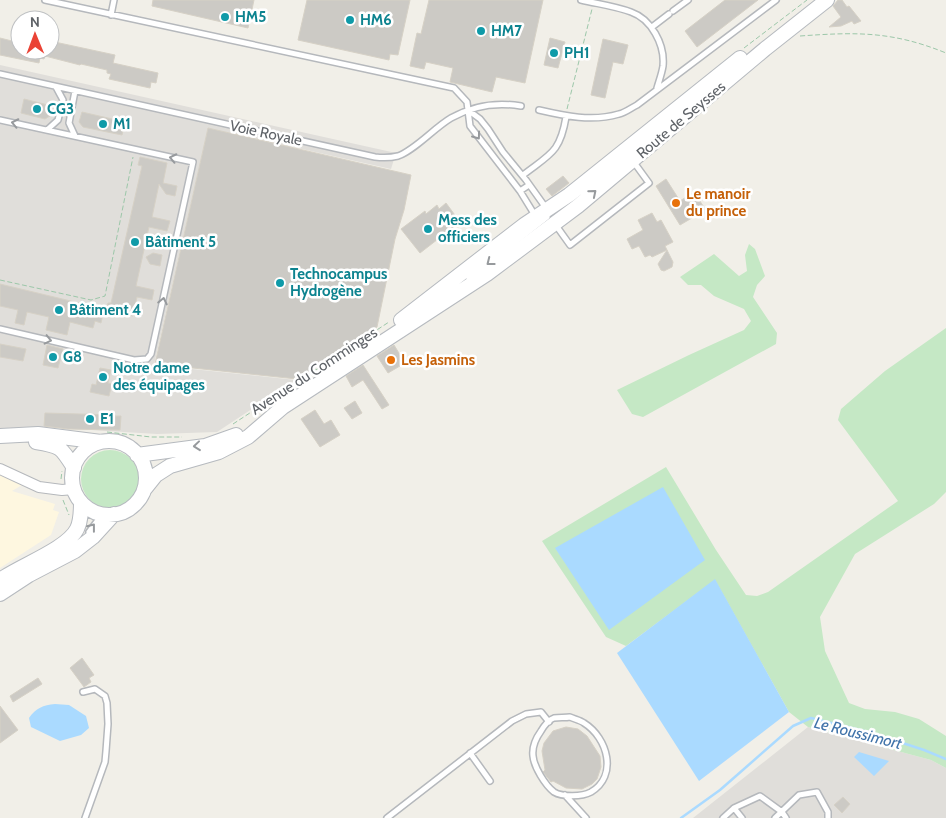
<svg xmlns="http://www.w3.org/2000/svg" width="946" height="818" font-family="Cabin,sans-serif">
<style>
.commercial{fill:#fef7e0}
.industrial{fill:#e0deda}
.green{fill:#c5e8c5}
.water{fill:#aadaff}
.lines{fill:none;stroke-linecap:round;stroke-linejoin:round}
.stream{stroke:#aadaff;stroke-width:2.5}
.building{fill:#cccac5;stroke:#d6d1c6}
.lane-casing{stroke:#b5b8bc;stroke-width:8}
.street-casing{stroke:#b5b8bc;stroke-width:12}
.secondary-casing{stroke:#b6babf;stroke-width:16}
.path{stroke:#9cc7a9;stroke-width:1;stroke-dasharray:5 2.5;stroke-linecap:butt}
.lane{stroke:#fff;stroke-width:5}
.street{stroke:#fff;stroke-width:10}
.secondary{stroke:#fff;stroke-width:14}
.oneway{stroke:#979a9d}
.culture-dot{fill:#0f9aa8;stroke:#fff;stroke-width:2}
.food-dot{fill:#e8710a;stroke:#fff;stroke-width:2}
.labels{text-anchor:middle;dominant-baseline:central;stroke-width:5;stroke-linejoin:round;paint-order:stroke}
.culture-label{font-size:15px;font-weight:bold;fill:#0d838f;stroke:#fff;text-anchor:start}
.street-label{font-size:15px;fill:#5f6368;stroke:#fff}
.food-label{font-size:15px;font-weight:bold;fill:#c56008;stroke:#fff;text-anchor:start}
.water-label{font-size:16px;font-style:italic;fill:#4174aa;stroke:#fff}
</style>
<rect width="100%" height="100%" fill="#f1efe8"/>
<path class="commercial" d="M0 474 22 485 12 491 55 504 53 510 59 512 51 535 0 568Z"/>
<path class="industrial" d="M0 65 396 153 391 169 208 128 154 365 296 380 217 432 157 434 42 427 0 430Z
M808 727 931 760 946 768V818H693Z"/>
<path class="green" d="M749 244 755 249 765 276 757 285 753 297 777 333 776 344 643 417 632 414 617 390 689 355 744 330 751 321 744 309 714 296 701 285H688L680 277 714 254 739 276 747 271 745 255Z
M946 328V492L934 504 855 554 820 617 825 651 849 703 865 709 895 712 919 719 946 736V768L931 760 808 727 789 712 715 580 626 646 606 637 542 541 666 467 716 550 746 595 757 596 768 592 898 501 838 420 841 409 885 371Z
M81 479a29 29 0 1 1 58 0a29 29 0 1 1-58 0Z"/>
<path class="water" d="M663 487 705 560 609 630 555 548Z
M715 579 789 712 699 781 617 653Z
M55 704 69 705 86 716 89 728 81 735 60 741 31 727 29 718C36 708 43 705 55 704Z
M859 752 889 761 874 776 854 757Z"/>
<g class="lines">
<path class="stream" d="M681 818 720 790 793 726 811 718 872 733 924 750 946 759"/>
</g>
<path class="building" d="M153 0H254L248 28 152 6Z
M307 0H410L398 55 390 54 389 60 298 40Z
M429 0H543L525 83 496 77 492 92 450 82 453 68 426 62 424 69 410 66 417 33 421 34Z
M725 0H758L697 47 685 31Z
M838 0H842L847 7 849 6 861 21 854 24 852 21 841 26 829 27 841 17 833 6Z
M0 38 20 43V50H50V41L115 55 113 63 158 73 156 83 151 82 150 88 109 79 111 74 107 73V70L81 64 80 65 45 56 44 59 40 58 39 63 0 55Z
M550 38 565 42 558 68 544 65Z
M603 39 628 45 623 64 613 62 605 98 591 95Z
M24 99 52 106 50 116 45 119 21 113Z
M82 112 125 122 122 135 83 127 79 122Z
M208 128 411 175 404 210 395 239 377 327 297 379 155 364Z
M140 157 167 163 163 183 177 186 175 196 166 194 159 184 152 217 170 221 167 231 149 227 136 286 154 290 152 300 137 297 133 316 106 310 108 303H111L142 166 138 165Z
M563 176 569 183 552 196 546 189Z
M666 179 680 201 694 192 707 212 699 218 697 215 680 225 656 186Z
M446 203 460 222 420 253 401 229 425 211 426 214 437 205 439 209Z
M652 213 657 222 661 220 673 242 665 246 667 250 652 257 650 255 645 257 639 246 632 249 627 239 643 230 638 220Z
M667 250 673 262 672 267 664 271 661 270 658 264Z
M153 253 162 255 160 266 150 264 146 257Z
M0 284 104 309 101 323 95 321 93 328 70 322 67 335 46 330 49 317 27 312 24 325 15 323 18 310 0 306Z
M0 344 26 349 23 361 0 357Z
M47 345 63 349 58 368 43 365Z
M394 345 405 363 388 373 377 356Z
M363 365 389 405 382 409 363 380 352 387 346 376Z
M100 368 111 370 108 383 112 384 109 396 90 392 92 384 96 385Z
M355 401 362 413 352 419 344 408Z
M315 410 324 424 331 420 340 435 320 447 301 419Z
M45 413 115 415V416H121L120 430 68 429 44 426Z
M82 658 94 675 89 678 91 682 84 687 70 668Z
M38 678 42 684 13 702 10 696Z
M0 706 18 730 0 743Z
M566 727 578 729 587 736 600 756 601 767 597 779 592 784 582 789 566 788 553 781 551 782 543 772 545 770 542 751 544 743 553 731Z
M843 797 850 804 842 813 834 805Z"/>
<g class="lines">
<defs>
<path id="lane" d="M45 0 454 88 467 102 470 126 520 191 529 185
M581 0C598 4 615 6 631 12 651 19 665 44 663 66 662 73 659 81 657 88
M673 11 688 0
M111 15 114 0
M652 27 669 14
M0 74 375 157C383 158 390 158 398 156 415 150 434 128 451 118 472 106 497 102 521 106
M468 110 480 119 488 129 503 152 526 180 546 208
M539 110C565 116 592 122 619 114 625 113 631 108 637 105L776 0
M0 120 193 162 151 354 147 359 134 360 0 329
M47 130 58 120 63 100 56 87
M75 136 69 123 75 91
M523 175C550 154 560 153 566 117
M520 191 536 217
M555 224 570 245 649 183 633 161
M469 278 547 217
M89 532 98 520 105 514
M83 692 95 689 105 696 107 703 108 724 106 751 105 762 85 818
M570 717C574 719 580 720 584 723 608 738 618 776 591 792 582 797 562 797 554 792 545 785 534 767 533 756 532 748 536 738 541 731 544 726 548 720 554 718 559 717 565 718 570 717Z
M470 753 490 781
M565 795 586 818
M734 808 760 796 782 812 786 818
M387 818 512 721 526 714 541 712 549 722
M723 818 734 808 742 818
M775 818 799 795 817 792 828 812V818"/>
<path id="street" d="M0 469 39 487 62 490 74 489"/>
<path id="secondary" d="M401 320 524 225 569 195 740 58
M0 436 38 434 101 442
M72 478a37 37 0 1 1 74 0a37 37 0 1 1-74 0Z
M36 442C61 446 61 447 74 468
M137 455 205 446 236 435
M144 490 156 475 170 466 219 452 248 437 283 407 487 274 578 206 765 49 827 0
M0 580C19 566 67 549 77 529 81 521 81 511 81 502
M0 594 29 575 75 551 93 537 114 514"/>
</defs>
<use href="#lane" class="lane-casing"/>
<use href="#street" class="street-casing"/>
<use href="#secondary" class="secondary-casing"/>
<path class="path" d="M800 36C856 32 892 31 946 53
M744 48 807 0
M567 109 592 9
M0 280 91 300 105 296 133 157
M233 424 389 322
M107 432 151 437H182
M61 479 62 471
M63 500 69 515"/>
<use href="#lane" class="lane"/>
<use href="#street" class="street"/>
<use href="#secondary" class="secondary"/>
</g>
<defs><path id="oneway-chevron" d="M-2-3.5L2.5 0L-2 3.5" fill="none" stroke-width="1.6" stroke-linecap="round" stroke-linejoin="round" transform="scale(1.25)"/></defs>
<g class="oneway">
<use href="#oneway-chevron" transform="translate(15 123) rotate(-168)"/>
<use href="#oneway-chevron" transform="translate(477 136) rotate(54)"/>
<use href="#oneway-chevron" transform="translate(173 158) rotate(-168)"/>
<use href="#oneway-chevron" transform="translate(593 193) rotate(-40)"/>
<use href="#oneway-chevron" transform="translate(490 262) rotate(142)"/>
<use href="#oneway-chevron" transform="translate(163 301) rotate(-78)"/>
<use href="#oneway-chevron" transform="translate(48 340) rotate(13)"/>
<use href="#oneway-chevron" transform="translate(197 446) rotate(174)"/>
<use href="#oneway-chevron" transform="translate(92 527) rotate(-52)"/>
</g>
<g class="culture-dot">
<circle cx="225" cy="17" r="5"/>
<circle cx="350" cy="20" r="5"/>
<circle cx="481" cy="31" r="5"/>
<circle cx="554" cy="53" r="5"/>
<circle cx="37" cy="109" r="5"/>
<circle cx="103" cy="124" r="5"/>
<circle cx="428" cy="229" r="5"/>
<circle cx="135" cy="242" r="5"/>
<circle cx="280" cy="283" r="5"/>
<circle cx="59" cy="310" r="5"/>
<circle cx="53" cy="357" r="5"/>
<circle cx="103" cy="377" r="5"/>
<circle cx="90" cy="419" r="5"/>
</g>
<g class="food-dot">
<circle cx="676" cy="203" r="5"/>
<circle cx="391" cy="360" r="5"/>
</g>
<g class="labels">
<g class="culture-label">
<text x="235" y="17">HM5</text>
<text x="360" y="20">HM6</text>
<text x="491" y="31">HM7</text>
<text x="564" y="53">PH1</text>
<text x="47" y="109">CG3</text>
<text x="113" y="124">M1</text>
<text x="438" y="220">Mess des<tspan x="438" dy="17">officiers</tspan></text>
<text x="145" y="242">Bâtiment 5</text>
<text x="290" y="274">Technocampus<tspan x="290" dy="17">Hydrogène</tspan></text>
<text x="69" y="310">Bâtiment 4</text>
<text x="63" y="357">G8</text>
<text x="113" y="368">Notre dame<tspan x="113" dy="17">des équipages</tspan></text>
<text x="100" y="419">E1</text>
</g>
<g class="street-label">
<text transform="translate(681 120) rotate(-40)">Route de Seysses</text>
<text transform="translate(266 133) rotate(12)">Voie Royale</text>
<text transform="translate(314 371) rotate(-33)">Avenue du Comminges</text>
</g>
<g class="food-label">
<text x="686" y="194">Le manoir<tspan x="686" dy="17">du prince</tspan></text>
<text x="401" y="360">Les Jasmins</text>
</g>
<g class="water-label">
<text transform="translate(858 733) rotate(14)">Le Roussimort</text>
</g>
</g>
<g transform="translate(35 35) rotate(359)"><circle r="24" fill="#ffffff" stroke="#bfc1c3"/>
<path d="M0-4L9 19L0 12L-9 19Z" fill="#ea4335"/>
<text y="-8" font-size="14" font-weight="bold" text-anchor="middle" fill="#5f6368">N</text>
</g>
</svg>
